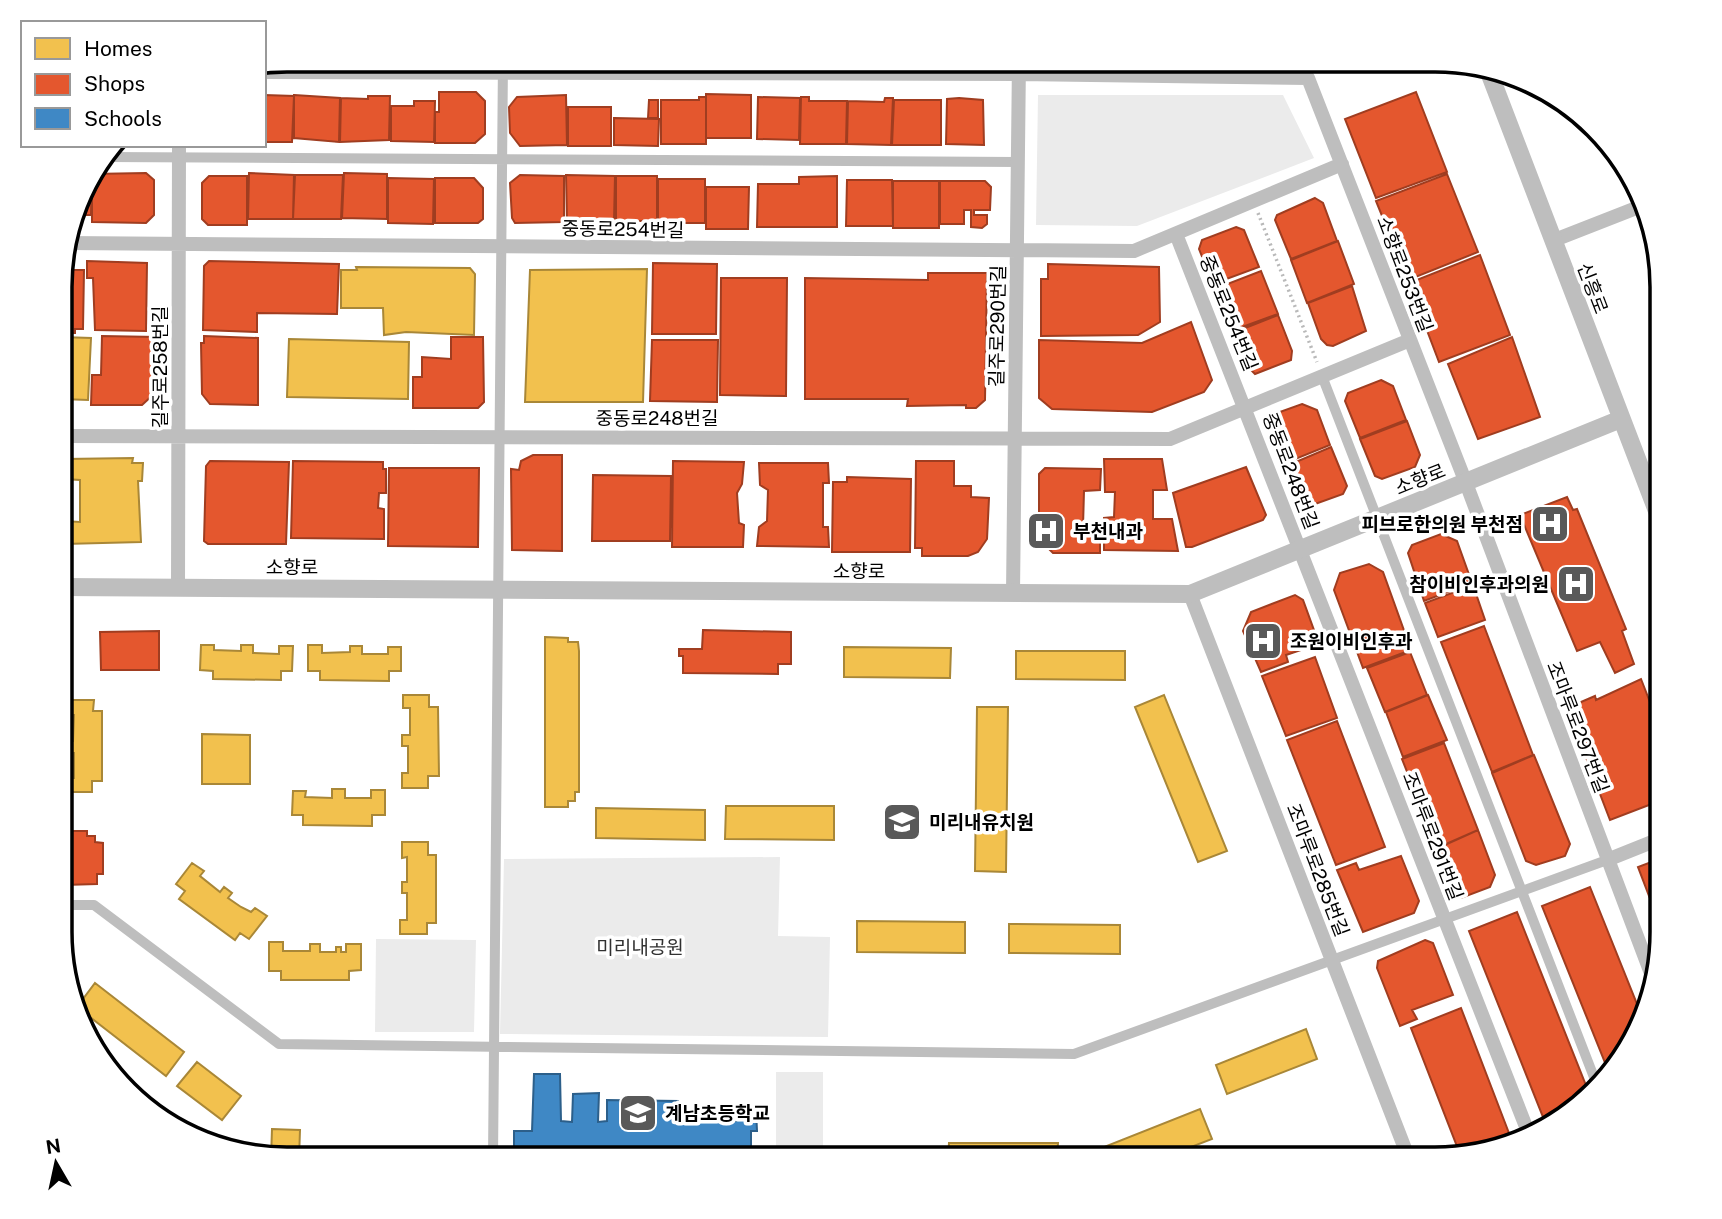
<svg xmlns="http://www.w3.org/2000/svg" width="1722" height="1219" font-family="'Public Sans','Noto Sans KR',sans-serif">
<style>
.green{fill:#ebebeb}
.homes{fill:#f2c14e;stroke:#a98737;stroke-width:2}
.shops{fill:#e4572e;stroke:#a03d20;stroke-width:2}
.schools{fill:#3f88c5;stroke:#2c5f8a;stroke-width:2}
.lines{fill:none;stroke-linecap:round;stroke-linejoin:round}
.path{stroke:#b9b9b9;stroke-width:3.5;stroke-dasharray:2 3.5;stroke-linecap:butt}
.pedestrian{stroke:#bebebe;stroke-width:10}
.minor{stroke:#bebebe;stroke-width:14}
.tertiary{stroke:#bebebe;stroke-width:18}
.labels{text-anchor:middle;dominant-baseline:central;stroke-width:7;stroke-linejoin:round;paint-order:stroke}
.street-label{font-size:19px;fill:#000;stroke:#fff}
.poi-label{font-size:19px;font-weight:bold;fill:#000;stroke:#fff;text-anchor:start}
.park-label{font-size:19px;fill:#313131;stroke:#fff}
.rim{fill:none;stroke:#000;stroke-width:3.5}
</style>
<rect width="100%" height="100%" fill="#fff"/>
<path class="green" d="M1038 95H1283L1314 158 1137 226 1036 225Z
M780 857 778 936 830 937 828 1037 500 1034 504 859Z
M376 939 476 940 474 1032H375Z
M776 1072H823V1159H776Z"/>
<path class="homes" d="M356 267 470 268 475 274 474 335 406 332 384 335 383 308H341V270H357Z
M647 269 643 402H525L530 270Z
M61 337 91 338 88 400 61 399Z
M289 339 409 342 408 399 287 397Z
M133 458 132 463H143L142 481H138L141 542 64 544V521L80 522V480L64 479 65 459Z
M545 637 568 638V642H578L579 651V792H575V801H568V807H545Z
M201 645H214V650L241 651V645H253V653L279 654V646H293L292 671H281V680L213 679V671L200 670Z
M308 645H322V653L350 652V646H362V654H388V647H401V671H389V681L320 680V671H308Z
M844 647 951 648 950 678 844 677Z
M1016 651H1125V680L1016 679Z
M403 695H429V707H438L439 776H428V788H402V773H408V746H402V735H410V708H403Z
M1164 695 1227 851 1198 862 1135 707Z
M64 700H94L93 711H102V781H92V792H64V778H74V753H66V741H73L74 715H64Z
M977 707H1008L1006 872 975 871Z
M202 734 250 735V784H202Z
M332 789H345V798H371V790H385V815H372V826L303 825V815H292L293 791H306L305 797 332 798Z
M726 806H834V840L725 839Z
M596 808 705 810V840L596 838Z
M402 842H428V855H436V923H427V934H400V920H407V893H402V882H407V857L402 858Z
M192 863 204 871 200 876 220 892 224 887 232 893 228 898 241 907 251 912 255 908 267 916 249 939 240 933 235 940 179 899 185 891 176 884Z
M857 921 965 922V953L857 952Z
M1009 924 1120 925V954L1009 953Z
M269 942H283V951H310V944H320V952H336V947H341V952H346V944H361V970L349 971V980H281V971H269Z
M95 983 184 1052 166 1076 77 1007Z
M1306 1029 1317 1059 1227 1094 1216 1065Z
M197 1062 241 1096 222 1120 177 1086Z
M1200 1109 1212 1139 1160 1159H1103L1099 1149Z
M272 1129 300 1130 299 1159H271Z
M949 1143H1058L1057 1159H948Z"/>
<path class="shops" d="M439 92H476L485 101V134L475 143H435V112H439Z
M1416 92 1447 172 1376 198 1345 119Z
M706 94 751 95V138H706Z
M264 95 294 96 292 142H264Z
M294 95 340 98 339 142 294 138Z
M566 95 567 145 520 146 510 133 509 107 517 97Z
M368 96H390L389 140 340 142 341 98 368 99Z
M699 97H706V144H661V100H699Z
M758 97 800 98 799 140 757 139Z
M801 97H809V101H847L846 144H800Z
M885 98H893L891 145 847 144 848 101 884 102Z
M959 98 983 100 984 145 946 144 947 99Z
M649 100H658V118H648Z
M894 100H941V145H892Z
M414 101H435L434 142 391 141V106H414Z
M568 107H611V146H568Z
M614 118 659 119 658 146 614 145Z
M146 173 154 180V215L146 223 92 222V174Z
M249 173 294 175 293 219H248Z
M344 173 387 174V219L342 218Z
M1447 174 1478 252 1408 280 1376 201Z
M92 175 91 215H74L83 186Z
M295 175H343L341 219H293Z
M520 175 564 176V222L515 223 512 218 510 183Z
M566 175 615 176 614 221 567 222Z
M209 176H247V225H208L202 219V183Z
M616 176H657V221H616Z
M837 176V227H757L758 184H799V177Z
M388 178 434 179 433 224 388 223Z
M435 178H474L483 188V219L478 223H435Z
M658 179H705V223H666V227H658Z
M847 180H892L893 226H846Z
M893 181H939V228H893Z
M940 181H985L991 187 990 210H974V215H987V224L982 228 971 227V210H964V224H940Z
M706 187H749L748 229H706Z
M1315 198 1323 203 1337 241 1291 259 1275 220 1277 215Z
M1236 227 1244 230 1259 267 1213 284 1199 249 1202 240Z
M1338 241 1354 284 1307 303 1291 260Z
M1480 255 1510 335 1439 362 1409 283Z
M87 261 147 263 146 331 95 330 93 278H87Z
M209 261 339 264 337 314 257 313V332L203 330 204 266Z
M653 263 717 264 716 334H652Z
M1048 264 1159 267 1160 322 1138 335 1041 336V279H1048Z
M61 270H84L83 329H75V333H61Z
M1261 271 1278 314 1234 330 1217 288Z
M928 273H987L985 400 976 408H966V405L907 406 908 399H805V278L928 280Z
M721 278H787L786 396 720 395Z
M1352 286 1366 331 1333 346 1327 345 1321 339 1308 303Z
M1278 315 1292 351 1291 360 1255 374 1249 368 1235 332Z
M1191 322 1212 380 1204 392 1152 412 1052 409 1039 398V340L1142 343Z
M102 336 157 337 155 393 142 405H91L92 375H101Z
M204 336 258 338V405L210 404 202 394 201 343H204Z
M451 337H483L484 402 478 408H413V377H422V357L451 359Z
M1512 337 1540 417 1478 439 1448 364Z
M652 340H718L717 402 650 401Z
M1381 380 1393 386 1406 420 1360 438 1345 401 1348 393Z
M1302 404 1317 410 1330 445 1283 464 1272 429 1277 413Z
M1407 421 1420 455 1415 467 1382 479 1375 476 1360 439Z
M1331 447 1347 486 1343 494 1304 508 1284 467Z
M533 455H562V551L512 550 511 469 519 470 521 461Z
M1104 459H1162L1167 490H1153V519H1172L1178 551 1104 550V518L1114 517 1115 492H1105Z
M210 461 289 462 286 544H208L204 541 206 466Z
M293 461 383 462V469H386V493H379L378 508 384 509V539L291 538Z
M673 461 744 462 742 484 737 493 739 523 744 525 743 547H672Z
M916 461H954V486H971V497L989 498 987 539 978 552 968 556H922V548H915Z
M759 463H828L829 483H823V527H828L829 547 757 546 759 527 767 521 768 490 760 485Z
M1246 467 1266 515 1263 520 1192 547H1186L1173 493Z
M389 468H479L478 547 388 546Z
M1045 468 1101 469 1100 490 1084 491 1083 527 1100 528V553H1053L1039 539V474Z
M593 475 671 476 670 541H592Z
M847 477 911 479 910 552H832L833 482H847Z
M1567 497 1573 510 1577 509 1626 629 1622 631 1634 664 1615 673 1600 642 1577 651 1520 515Z
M1441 534 1457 541 1472 583 1424 601 1408 553 1412 545Z
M1369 564 1383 572 1411 650 1363 668 1334 590 1340 573Z
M1473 585 1485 620 1438 637 1425 603Z
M1295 595 1303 600 1319 644 1286 655 1288 662 1261 672 1243 631 1251 612Z
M1484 626 1533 755 1492 772 1441 642Z
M703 630 791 632V664H778V674L683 673V656H679V649H702Z
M159 631V670H101L100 632Z
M1410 652 1427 695 1385 712 1367 668Z
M1315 657 1337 718 1286 736 1262 676Z
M1641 679 1662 733V800L1610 820 1567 708 1595 696 1596 700Z
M1428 695 1447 740 1403 757 1386 712Z
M1337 721 1385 847 1336 865 1287 740Z
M1444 743 1478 830 1437 848 1402 759Z
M1534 755 1570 844 1565 856 1536 865 1526 861 1492 773Z
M1478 830 1495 875 1490 887 1461 898 1456 896 1438 848Z
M65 831H87V836H95V842L103 843V874H97V884L64 885Z
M1401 856 1419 901 1414 913 1363 932 1337 870 1356 863 1359 870Z
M1662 858V930L1638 867Z
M1590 887 1643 1019 1616 1070 1610 1075 1542 906Z
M1517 912 1589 1093 1547 1127 1469 931Z
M1425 940 1433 943 1453 995 1412 1010 1417 1019 1400 1026 1377 968 1378 961Z
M1461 1008 1512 1141 1460 1154 1411 1028Z"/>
<path class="schools" d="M534 1074H560L561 1121 572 1122 573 1094 599 1093 598 1122 607 1121V1100L678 1101V1122L736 1121 735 1110H756L757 1131H751V1151H561V1159H514V1131H532Z"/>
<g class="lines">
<path class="path" d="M1258 213 1317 362"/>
<path class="pedestrian" d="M105 157 1018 162
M1322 376 1597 1085
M61 905H94L279 1044 1074 1054 1607 860
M493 1159 503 60"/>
<path class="minor" d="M264 72 1019 74 1308 78 1466 483 1655 984
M1176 234 1530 1137
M1552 241 1644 205
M66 243 1134 251 1342 164
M61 436 1170 439 1410 340
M178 588 179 145
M1013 593 1019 60
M1190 594 1409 1159
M1607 860 1662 838"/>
<path class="tertiary" d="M1487 67 1662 524
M61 587 1190 594 1621 419"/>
</g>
<defs>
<symbol id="hospital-square" viewBox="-11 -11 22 22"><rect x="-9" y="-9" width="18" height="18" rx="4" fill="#595959" stroke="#fff"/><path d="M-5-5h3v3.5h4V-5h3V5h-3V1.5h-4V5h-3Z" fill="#fff"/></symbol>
<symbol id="school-square" viewBox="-11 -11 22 22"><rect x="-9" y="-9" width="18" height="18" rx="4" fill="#595959" stroke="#fff"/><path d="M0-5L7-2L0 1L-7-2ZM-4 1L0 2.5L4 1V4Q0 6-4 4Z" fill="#fff"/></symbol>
</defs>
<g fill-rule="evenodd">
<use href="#hospital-square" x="1528" y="502" width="44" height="44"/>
<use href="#hospital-square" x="1024" y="509" width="44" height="44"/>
<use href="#hospital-square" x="1554" y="562" width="44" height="44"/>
<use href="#hospital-square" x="1241" y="619" width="44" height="44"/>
<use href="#school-square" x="880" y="800" width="44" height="44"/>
<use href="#school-square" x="616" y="1091" width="44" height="44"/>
</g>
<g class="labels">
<g class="street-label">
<text transform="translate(623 229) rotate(1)">중동로254번길</text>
<text transform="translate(1405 274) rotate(69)">소향로253번길</text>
<text transform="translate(1593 288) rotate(69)">신흥로</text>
<text transform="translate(1229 313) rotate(68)">중동로254번길</text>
<text transform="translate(997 326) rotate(-89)">길주로290번길</text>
<text transform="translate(160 367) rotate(-90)">길주로258번길</text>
<text x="657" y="418">중동로248번길</text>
<text transform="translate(1291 471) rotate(69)">중동로248번길</text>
<text transform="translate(1420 479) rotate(-22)">소향로</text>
<text x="292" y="567">소향로</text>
<text x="859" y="571">소향로</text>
<text transform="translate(1578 727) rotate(69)">조마루로297번길</text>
<text transform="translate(1433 836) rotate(69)">조마루로291번길</text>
<text transform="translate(1318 870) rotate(69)">조마루로285번길</text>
</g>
<g class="poi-label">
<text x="1523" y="524" text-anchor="end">피브로한의원 부천점</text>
<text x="1073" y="531">부천내과</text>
<text x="1549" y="584" text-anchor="end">참이비인후과의원</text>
<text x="1290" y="641">조원이비인후과</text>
<text x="929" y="822">미리내유치원</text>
<text x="665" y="1113">계남초등학교</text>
</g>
<g class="park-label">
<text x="640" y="947">미리내공원</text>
</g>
</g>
<path d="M0 0H1722V1219H0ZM287 72H1435A215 215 0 0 1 1650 287V932A215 215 0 0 1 1435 1147H287A215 215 0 0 1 72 932V287A215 215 0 0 1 287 72Z" fill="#fff" fill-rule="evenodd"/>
<path class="rim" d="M287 72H1435A215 215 0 0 1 1650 287V932A215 215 0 0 1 1435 1147H287A215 215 0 0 1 72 932V287A215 215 0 0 1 287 72Z"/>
<rect x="21" y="21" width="245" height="126" fill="#ffffff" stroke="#999999" stroke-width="2"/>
<rect x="35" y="38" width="35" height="21" fill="#f2c14e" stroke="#999999" stroke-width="2"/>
<text x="84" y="56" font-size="21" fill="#000000">Homes</text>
<rect x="35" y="74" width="35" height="21" fill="#e4572e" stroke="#999999" stroke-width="2"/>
<text x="84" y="91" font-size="21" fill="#000000">Shops</text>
<rect x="35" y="108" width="35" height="21" fill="#3f88c5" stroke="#999999" stroke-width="2"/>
<text x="84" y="126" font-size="21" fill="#000000">Schools</text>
<g transform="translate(56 1163) rotate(351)" stroke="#ffffff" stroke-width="5" paint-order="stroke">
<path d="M0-5L12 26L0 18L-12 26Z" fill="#000000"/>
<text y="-10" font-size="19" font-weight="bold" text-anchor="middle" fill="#000000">N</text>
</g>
</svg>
